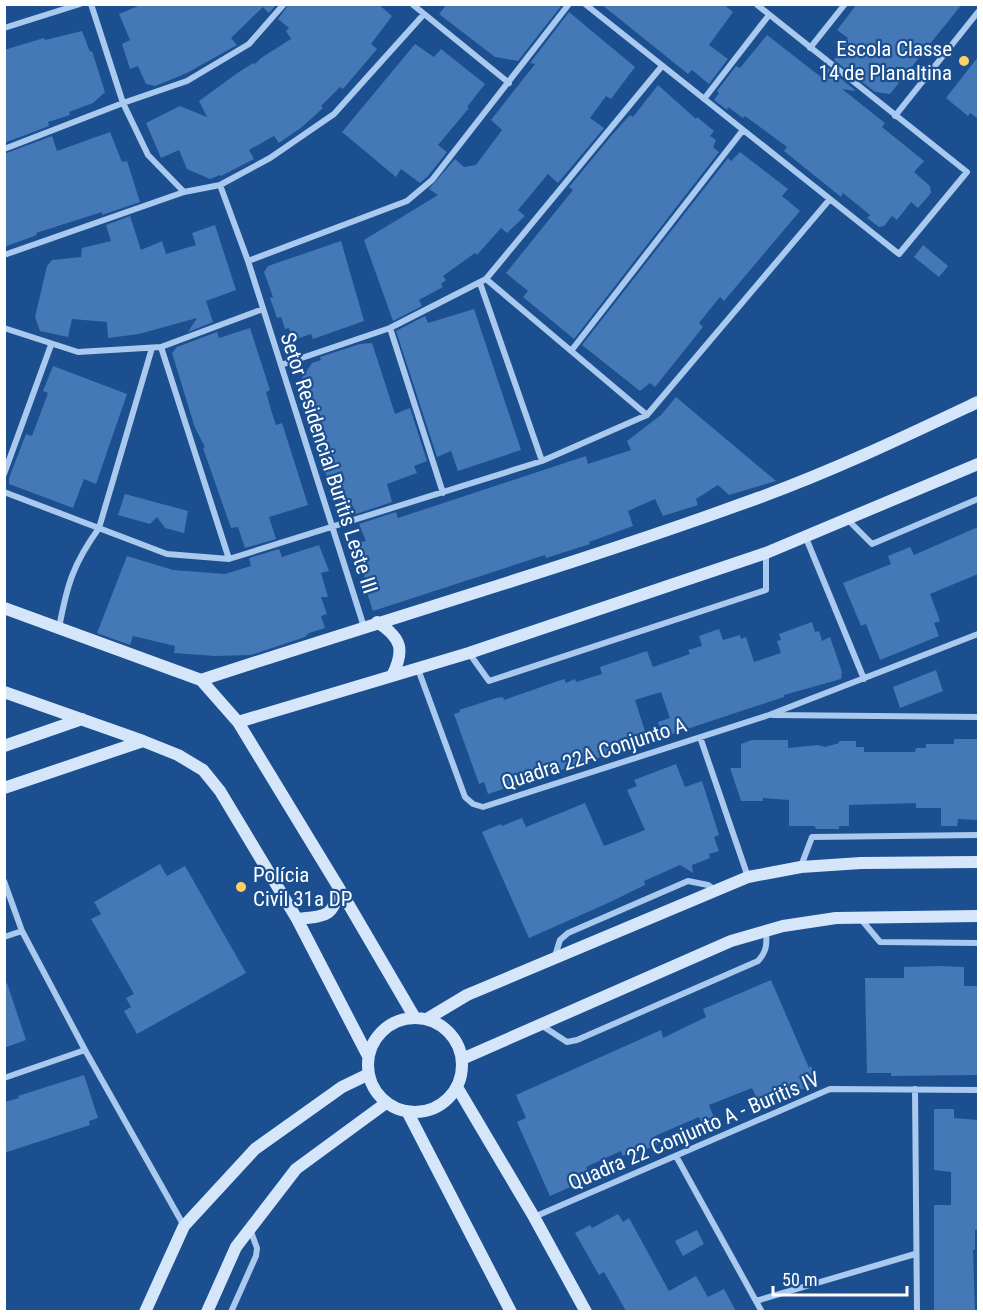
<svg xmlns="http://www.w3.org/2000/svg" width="983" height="1316" font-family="'Roboto Condensed',sans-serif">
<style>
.building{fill:#4478b7}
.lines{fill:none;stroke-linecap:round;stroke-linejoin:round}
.street{stroke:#a9c9ee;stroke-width:6}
.secondary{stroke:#d6e6fa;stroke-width:12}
.poi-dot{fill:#ffd166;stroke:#1b4f8f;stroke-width:2}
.labels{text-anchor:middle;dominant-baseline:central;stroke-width:4.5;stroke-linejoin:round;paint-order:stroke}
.poi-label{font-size:21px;fill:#fff;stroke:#1b4f8f;text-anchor:end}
.street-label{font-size:21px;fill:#fff;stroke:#1b4f8f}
</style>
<rect width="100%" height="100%" fill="#1b4f8f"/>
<path class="building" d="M143 4H277L269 13 263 7 231 38 237 45 187 73 155 86 146 84 138 66 130 69 122 44 130 40 119 14Z
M289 4H378L392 16 371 44 377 49 343 89 340 87 321 106 323 108 302 127 279 143 274 136 249 150 254 159 221 176 220 175 210 179 187 169 179 150 161 158 146 123 180 106 207 117 199 101 236 74 253 63 255 64 261 58 291 39 286 31 289 28 278 19Z
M447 4H559L561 6 518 61 495 57 439 14Z
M601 4H723L733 12 709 45 728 59 709 84 692 70 688 74Z
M857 4H962L890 94 875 92 834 60 839 53 837 51 848 38 837 30Z
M569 12 635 67 611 99 606 96 590 118 604 128 558 183 548 174 518 210 525 216 507 233 501 228 477 255 475 253 443 276 446 280 441 284 443 287 419 300 422 306 393 321 364 240 438 195 429 189 455 159 464 167 476 165 502 130 491 120 535 64 530 63Z
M82 31 90 52 92 51 105 92 93 103 69 112 70 115 48 122 49 126 4 143V50L44 38 45 40Z
M767 35 821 77 828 68 856 91 842 89 885 123 882 127 924 161 914 172 930 186 931 193 918 208 911 202 897 220 892 216 884 226 879 227 867 218 870 215 843 193 841 197 784 151 787 147 745 116 743 118 728 107 727 110 714 100 719 93 717 91 736 66 740 68Z
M415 44 434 57 441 49 485 84 467 107 469 108 438 145 447 152 428 176 420 183 401 169 396 177 342 132Z
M978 57V119L970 113 968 116 946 98Z
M658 85 696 119 697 117 714 131 710 136 716 140 713 147 719 152 574 339 523 297 528 291 506 273 573 190 569 187 612 135 630 115 633 117Z
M110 132 122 162 127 161 140 202 102 215V212L36 233 37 235 4 247V154L52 136 57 151Z
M740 152 788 189 782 196 800 211 724 301 720 297 711 308 699 323 703 327 655 387 650 383 640 391 582 345 728 158 731 161Z
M130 216 141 250 162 241 166 254 196 245 192 233 215 225 236 290 206 301 213 322 188 332 197 318 139 334 108 338 107 322 72 319 68 337 40 331 35 317 47 266 52 260 81 257 82 248 111 241 106 225Z
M341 241 364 321 313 339 311 334 293 340 289 328 285 329 281 317 277 318 270 298 273 297 264 272 268 266Z
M923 245 948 266 939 277 914 257Z
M474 309 521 450 458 471 451 451 437 457 396 331 425 316 428 323Z
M250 328 270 390 266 392 272 413 276 425 282 423 308 505 269 517 276 539 245 548 238 527 231 528 203 448 205 447 195 428 172 353 177 347 217 332 219 338Z
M372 343 395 414 410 408 427 461 414 466 417 473 387 484 392 502 356 514 353 506 341 510 331 482 329 483 322 461 325 460 300 381 312 363 321 360 320 357 360 344Z
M53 366 127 394 96 484 84 479 73 508 9 484V478L26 434 32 436 48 393 43 391Z
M676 397 776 481 729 495 718 485 696 499 698 505 663 516 655 499 628 511 633 526 589 542 590 544 546 558 545 555 373 611 364 584H367L359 561 365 559 359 542 366 541 359 524 396 512 398 518 586 456 588 464 631 450 627 441 661 415Z
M125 494 188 511 184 533 165 528 157 517 150 524 118 515Z
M978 527V574L930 594 940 621 934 623 939 636 880 660 866 624 861 626 843 583 891 564 888 556 910 547 914 555Z
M319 545 329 571 321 573 328 597H321L327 614 321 616 325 628 309 633 305 637 251 655 215 656 174 653 175 646 133 636 130 645 97 633 127 556 173 570 225 574 251 566 249 558 279 549 282 557Z
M812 622 815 632 819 631 822 641 830 637 842 672 841 679 784 695V697L663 737 658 722 670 718 661 692 635 700 645 731 622 739 623 741 613 745 616 752 488 794 484 782 479 784 454 714 460 712 459 710 496 698 503 697 504 700 564 679 566 683 575 679 576 682 602 674 600 667 647 651 653 667 690 654 688 650 702 646 699 636 719 629 723 640 740 635 741 639 746 637 754 662 781 653 777 641 781 640 779 634Z
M936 670 943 691 900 708 893 687Z
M954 739H978V820L958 819 957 826H941V808H916V803L849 805V826H839V829H817L814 826H789V800L763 798V801H741L730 768H741V744L752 740H788V748L818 745 825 747 839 743V741H856V747H864V752H915L916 748H926V744H954Z
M676 764 685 787 702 781 719 835 714 837 719 851 709 854 710 858 692 865 693 873 680 865 644 881 645 885 606 904 529 938 482 832 501 824 502 826 522 818 526 827 585 803 604 846 645 830 627 790 637 786 634 780Z
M160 864 167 876 185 866 246 973 137 1034 124 1011 131 1007 126 998 134 994 91 919 101 914 94 902Z
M939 966 964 967V986H978V1075L891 1076V1073H867L865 978H904V967Z
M771 980 809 1068 811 1066 818 1082 794 1093 791 1086 758 1101 752 1088 709 1105 716 1123 704 1128 699 1117 655 1136 658 1144 636 1154 633 1152 623 1156 621 1151 586 1167 591 1178 550 1196 517 1122 526 1118 516 1095 661 1030 663 1038 706 1017 703 1009Z
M7 983 26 1040 4 1048V984Z
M84 1075 98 1118 89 1121 90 1125 4 1153V1102L19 1098 18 1096Z
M934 1109H954V1118L978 1120V1230H975V1250H973L975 1311H934V1205H951V1172L934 1170Z
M618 1214 623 1222 629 1218 669 1291 696 1276 708 1297 724 1289 736 1311H626L604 1272 599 1275 575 1233 590 1225 592 1228Z
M697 1230 704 1244 683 1256 675 1241Z"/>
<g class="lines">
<path class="street" d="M91 4 123 103 148 155 184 192
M412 4 509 83
M585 4 899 254 967 172 756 4
M4 28 80 4
M810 48 845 4
M704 99 769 15
M895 116 978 12
M4 149 123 103 187 81 249 44 284 4
M220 185 248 261 364 627
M4 255 184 192 220 185 270 158 334 114 424 14
M248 261 407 201 432 180 569 4
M486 279 647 415
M480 283 542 461
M4 328 78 352 161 347 263 309
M390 328 443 493
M161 347 229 559
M571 351 743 130
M281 365 390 328 486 279 662 66
M4 474 51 345
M4 492 167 554 229 559 542 461 647 415 830 199
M848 520 872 544 978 499
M806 538 864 679
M59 628C67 585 73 564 99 528L152 348
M469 653 489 681 766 590V553
M418 669 465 797 473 804 483 807 769 715 978 634
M773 715 978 717
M700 737 748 877
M801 866 812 837 978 835
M4 881 22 931 85 1050 184 1226
M860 918 880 942 978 943
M4 937 22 931
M555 956 560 940 568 933 688 881 708 885 715 890
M541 1025 567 1042 577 1040 758 961C767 951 767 944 766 931
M4 1078 85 1050
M915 1089 917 1312
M676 1156 762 1312
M534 1217 830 1089 978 1090
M756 1301 915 1254
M231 1312 256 1256 257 1248 250 1229"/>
<path class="secondary" d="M4 608 201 680 238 722 339 888 415 1018
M377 622C402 638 405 650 392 676
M201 680C386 619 575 565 758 498 833 471 906 436 978 402
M4 692 143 741 178 755 203 770 220 791 297 919 368 1056
M238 722 469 653 766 553 978 464
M4 746 82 719
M4 788 143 741
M297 919C324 916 334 918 339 888
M368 1065a47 47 0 1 1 94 0a47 47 0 1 1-94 0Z
M427 1019 467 995 748 877 801 867 861 863 978 862
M462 1059 731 941 783 926 836 918 978 916
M457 1087 534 1217 586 1312
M407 1111 511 1312
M145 1312 184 1226 255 1149 342 1087 369 1074
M207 1312 236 1247 296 1169 386 1103"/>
</g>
<g class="poi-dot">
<circle cx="964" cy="61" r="6"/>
<circle cx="241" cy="887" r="6"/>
</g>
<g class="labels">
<g class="poi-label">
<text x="952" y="49">Escola Classe<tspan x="952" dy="24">14 de Planaltina</tspan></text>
<text x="253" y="875" text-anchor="start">Polícia<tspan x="253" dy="24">Civil 31a DP</tspan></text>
</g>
<g class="street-label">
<text transform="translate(329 463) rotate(72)">Setor Residencial Buritis Leste III</text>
<text transform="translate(594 754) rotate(-18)">Quadra 22A Conjunto A</text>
<text transform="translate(694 1131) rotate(-23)">Quadra 22 Conjunto A - Buritis IV</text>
</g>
</g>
<rect width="983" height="1316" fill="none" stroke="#ffffff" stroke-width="12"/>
<path d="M773 1286v9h134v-9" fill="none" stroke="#ffffff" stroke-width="3"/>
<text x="782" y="1286" font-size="18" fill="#ffffff" stroke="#1b4f8f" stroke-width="4.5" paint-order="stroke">50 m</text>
</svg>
